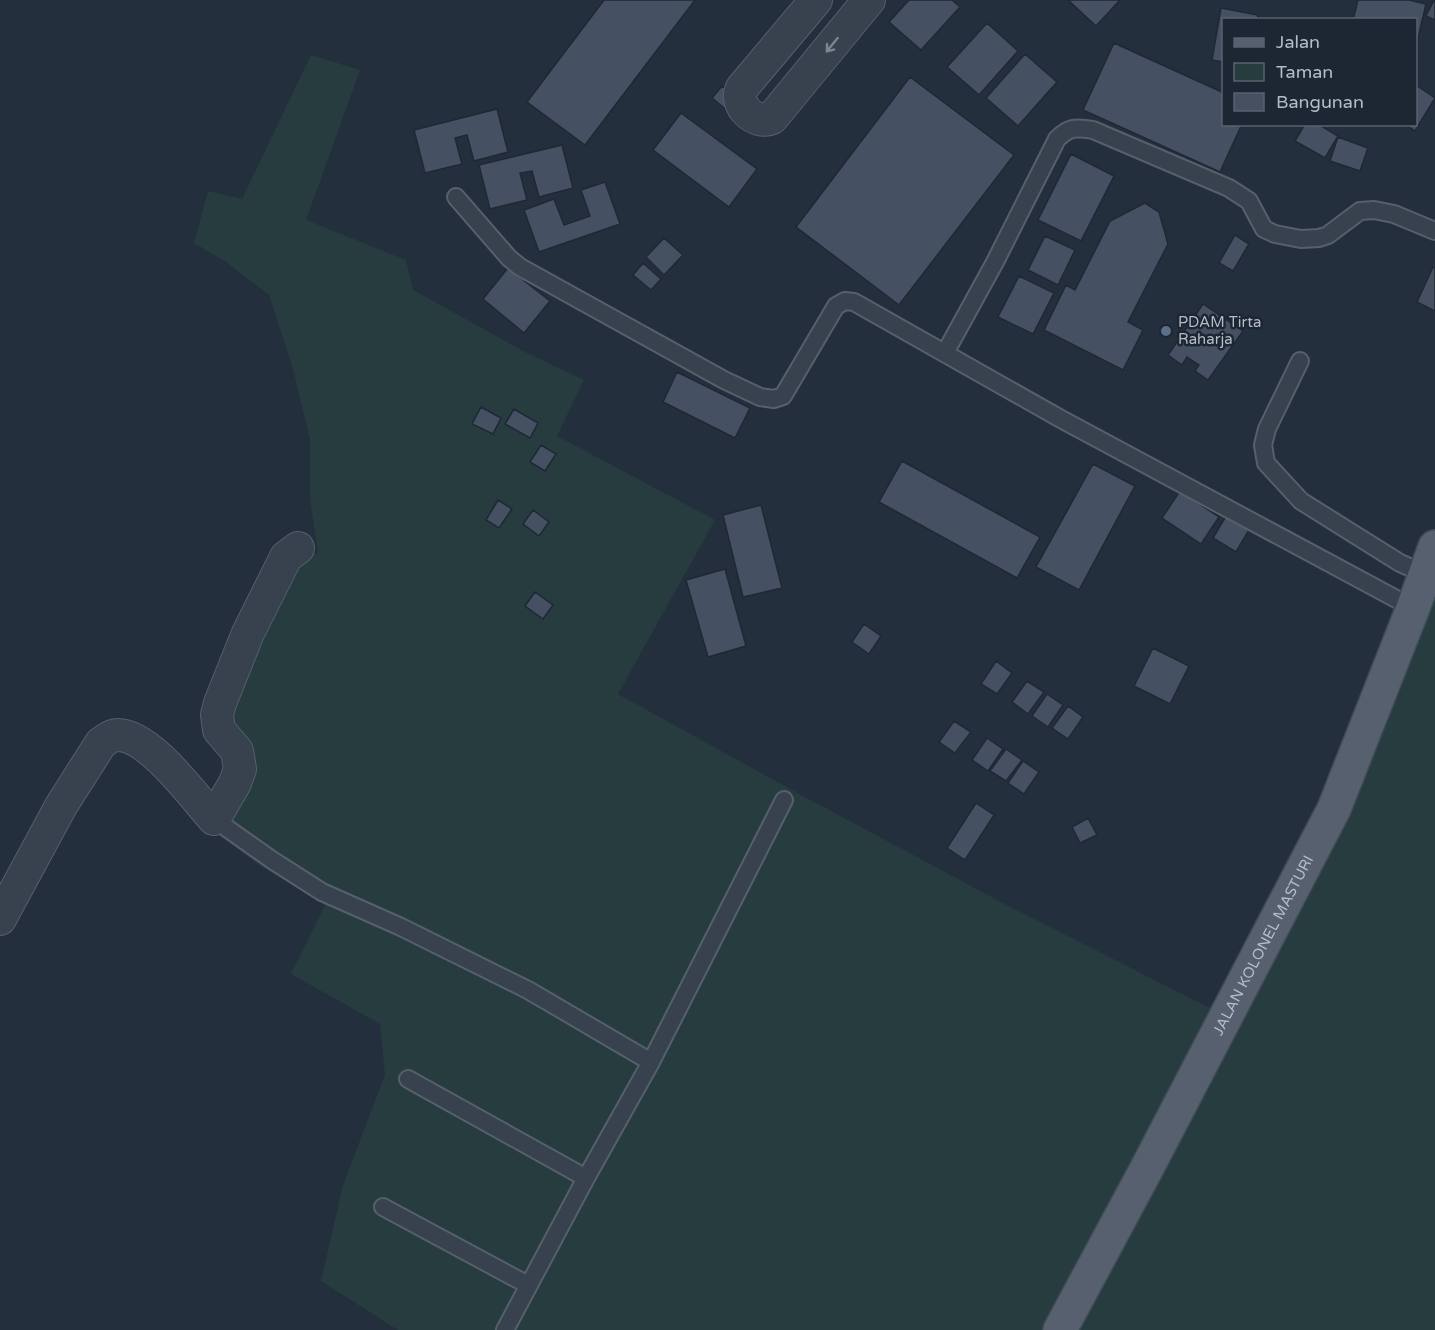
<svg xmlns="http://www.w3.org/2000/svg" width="1435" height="1330" font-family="'Varela Round',sans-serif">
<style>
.green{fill:#263c3f}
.building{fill:#455162;stroke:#1f2835;stroke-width:1.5}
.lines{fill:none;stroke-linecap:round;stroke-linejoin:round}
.lane-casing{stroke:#565f6c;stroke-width:20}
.street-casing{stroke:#565f6c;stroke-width:34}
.primary-casing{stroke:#414a57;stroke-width:36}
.lane{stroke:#38414e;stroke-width:16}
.street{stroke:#38414e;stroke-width:32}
.primary{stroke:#56606e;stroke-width:33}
.oneway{stroke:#7c8592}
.service-dot{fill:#5c6f8a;stroke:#1d2633;stroke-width:2}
.labels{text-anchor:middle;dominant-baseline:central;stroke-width:5;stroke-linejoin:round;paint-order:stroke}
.poi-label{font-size:15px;fill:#b4bcc9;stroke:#1d2633;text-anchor:start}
.street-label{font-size:15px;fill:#b4bcc9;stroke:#1d2633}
</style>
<rect width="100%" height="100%" fill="#242f3e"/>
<path class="green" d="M311 55 360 70 306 220 406 260 413 290 525 352 584 380 557 436 715 520 618 694 790 789 1014 909 1240 1023 1435 589V1330H398L321 1281 343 1185 385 1075 380 1024 291 974 325 905 259 865 213 830 254 759 222 721 299 554H318L310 498V440L293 369 269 295 226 262 194 243 208 191 242 199Z"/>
<path class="building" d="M604 0H695L585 145 527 102Z
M909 0H952L960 7 921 50 889 22Z
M1068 0H1120L1096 26Z
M1358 0H1409L1426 4 1416 47V20H1353Z
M1434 0H1435V20L1426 16Z
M1221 8 1258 15 1257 20H1224V62L1212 60Z
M987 23 1018 51 979 95 947 67Z
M1114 43 1224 93V124H1242L1220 172 1083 110Z
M1025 54 1057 82 1018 126 986 98Z
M910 77 1014 155 899 305 796 227Z
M1416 85 1435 98 1415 131 1404 124H1416Z
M722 86 739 100 729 112 712 98Z
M497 109 508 152 474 161 467 135 455 138 462 164 425 173 414 130Z
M681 113 757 169 729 207 653 150Z
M1305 124H1318L1338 136 1325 158 1295 141Z
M1338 137 1368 148 1360 171 1330 161Z
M562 145 573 188 539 197 532 171 520 173 527 200 490 209 479 165Z
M1071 154 1114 176 1081 241 1038 220Z
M605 182 620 224 539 252 524 210 554 199 564 225 590 216 581 190Z
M1145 203 1159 212 1168 244 1128 322 1143 330 1123 370 1044 330 1066 285 1075 290 1110 221Z
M1235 235 1249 244 1233 271 1219 263Z
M1045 236 1075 250 1058 285 1028 270Z
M664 238 683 255 664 275 646 257Z
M643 263 661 279 651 290 633 275Z
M1433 267 1435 268V311L1417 302Z
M508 268 550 301 524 333 483 299Z
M1019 276 1054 293 1033 334 998 317Z
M1203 304 1243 331 1208 380 1195 371 1199 365 1187 357 1182 365 1168 355Z
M677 372 750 408 735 438 663 402Z
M481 407 501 418 493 434 472 424Z
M514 409 538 423 530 438 505 424Z
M541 445 556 454 545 471 530 462Z
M902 461 1040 537 1017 578 879 502Z
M1093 464 1135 486 1079 590 1036 567Z
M1180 491 1219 517 1201 544 1162 518Z
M498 500 512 509 499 528 486 520Z
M761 505 782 588 743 597 723 515Z
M533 510 549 522 539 536 523 524Z
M1226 516 1249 530 1236 552 1213 538Z
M725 569 746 646 708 657 686 580Z
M535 592 553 605 543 619 525 606Z
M864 624 881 636 869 654 852 642Z
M1153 648 1189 666 1170 704 1134 686Z
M996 661 1012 673 997 694 981 684Z
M1027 681 1044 692 1028 714 1012 702Z
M1047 694 1063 705 1048 727 1032 716Z
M1068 706 1083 717 1068 739 1052 728Z
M954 721 971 732 955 753 939 742Z
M987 738 1003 749 988 771 972 760Z
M1006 749 1022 760 1006 781 990 771Z
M1023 761 1039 772 1024 794 1008 783Z
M976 803 994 815 965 860 947 848Z
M1088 818 1097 835 1080 843 1072 827Z"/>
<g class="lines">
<defs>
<path id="lane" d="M456 197 509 258 520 267 724 380 760 397 774 399 783 396 836 306 845 301 854 302 1061 419 1413 608
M945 353 995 262 1057 139C1069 127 1076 127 1093 130L1229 188 1249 201 1264 229 1275 234 1301 239 1319 238 1328 235 1360 211 1374 210 1394 214 1435 231
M1300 361 1267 429 1263 445 1266 463 1301 501 1400 563 1425 574
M214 819 272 860 322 892 401 927 528 990 651 1062
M408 1079 586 1178
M383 1207 528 1285
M505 1330 586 1178 651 1062 784 800"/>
<path id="street" d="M816 0 742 88C733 105 756 126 772 118L869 0
M0 919 61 806 101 743C106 740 111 735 117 735 149 734 194 797 214 819L235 783 240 769 237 751 219 730 217 715 220 703 248 633 286 557 298 548"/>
<g id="primary">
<path id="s1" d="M1060 1330 1147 1168 1334 809 1413 608 1435 547"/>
</g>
</defs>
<use href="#lane" class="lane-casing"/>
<use href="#street" class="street-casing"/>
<use href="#primary" class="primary-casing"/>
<use href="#lane" class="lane"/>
<use href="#street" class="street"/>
<use href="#primary" class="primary"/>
</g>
<defs><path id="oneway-shaft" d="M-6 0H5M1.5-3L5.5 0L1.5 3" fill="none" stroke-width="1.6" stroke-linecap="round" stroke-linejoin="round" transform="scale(1.5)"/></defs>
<use class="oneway" href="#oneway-shaft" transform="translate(832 45) rotate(129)"/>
<circle class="service-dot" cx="1166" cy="331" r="6"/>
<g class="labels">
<g class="poi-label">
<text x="1178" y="322">PDAM Tirta<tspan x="1178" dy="17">Raharja</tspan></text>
</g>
<g class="street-label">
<text stroke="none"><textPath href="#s1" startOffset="435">JALAN KOLONEL MASTURI</textPath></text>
</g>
</g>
<rect x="1222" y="18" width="195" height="108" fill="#1d2633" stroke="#59626f" stroke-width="1.5"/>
<rect x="1234" y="38" width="30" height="9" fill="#56606e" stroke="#59626f" stroke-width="1.5"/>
<text x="1276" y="48" font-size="18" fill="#b4bcc9">Jalan</text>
<rect x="1234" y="63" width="30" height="18" fill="#263c3f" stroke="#59626f" stroke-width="1.5"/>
<text x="1276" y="78" font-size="18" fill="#b4bcc9">Taman</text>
<rect x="1234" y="93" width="30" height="18" fill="#455162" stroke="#59626f" stroke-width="1.5"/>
<text x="1276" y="108" font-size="18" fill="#b4bcc9">Bangunan</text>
</svg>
